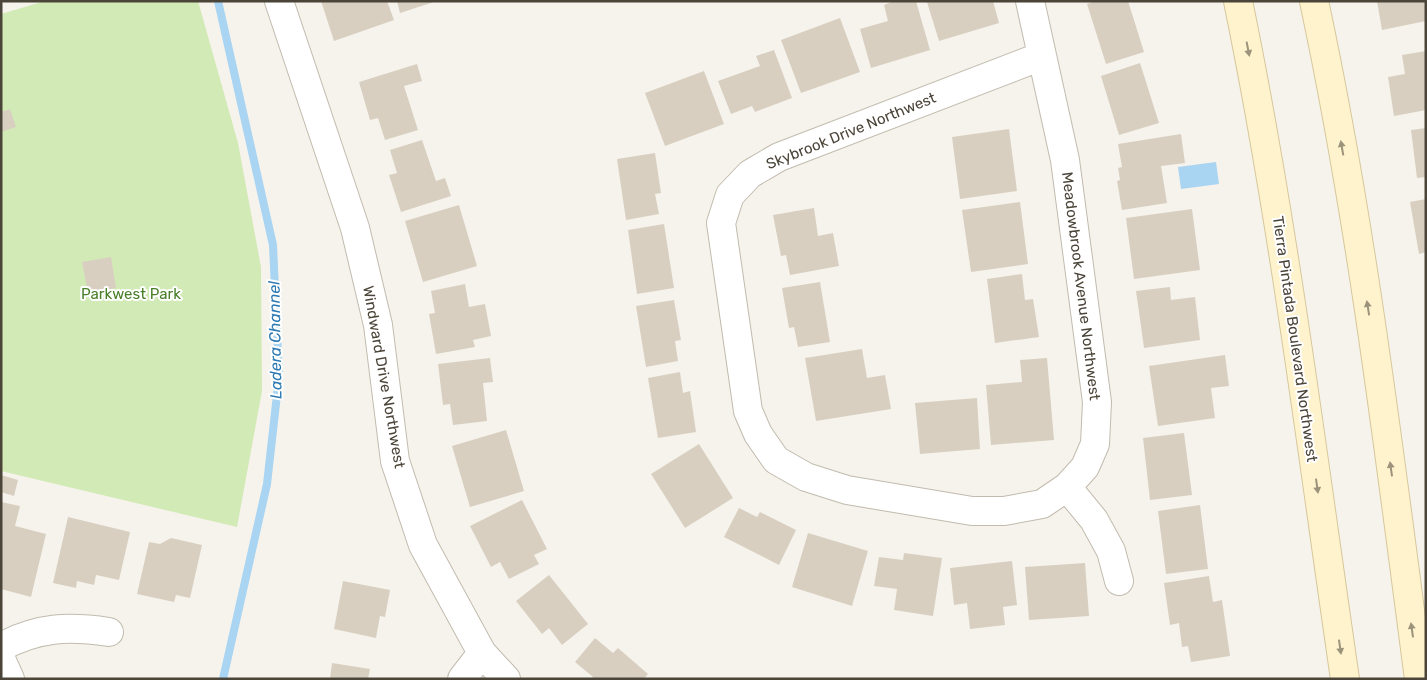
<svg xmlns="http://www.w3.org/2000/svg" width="1427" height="680" font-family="Rubik,sans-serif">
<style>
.green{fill:#d2eab5}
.water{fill:#a9d4f2}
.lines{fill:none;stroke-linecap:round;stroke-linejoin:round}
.stream{stroke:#a9d4f2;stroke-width:8}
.building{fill:#d8cfc1}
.minor-casing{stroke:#c2bbae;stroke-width:30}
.secondary-casing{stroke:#d6c79b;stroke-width:30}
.minor{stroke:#fff;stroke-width:28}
.secondary{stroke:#fff3cd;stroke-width:28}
.oneway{fill:#9c937c}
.labels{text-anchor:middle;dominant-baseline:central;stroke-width:4;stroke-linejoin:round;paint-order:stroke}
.street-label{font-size:15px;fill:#4b4439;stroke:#fff}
.park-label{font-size:15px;fill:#4a7f2a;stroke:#fff}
.water-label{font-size:16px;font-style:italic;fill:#2e7ab2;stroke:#fff}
</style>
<rect width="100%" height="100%" fill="#f6f3ec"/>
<path class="green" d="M45 1H198L238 143 261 267 262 391 237 527 1 471V14Z"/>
<path class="water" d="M1216 162 1219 184 1181 189 1178 167Z"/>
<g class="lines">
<path class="stream" d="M218 1 273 245 279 377 267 484 223 679"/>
</g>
<path class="building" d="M321 1H387L394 20 334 41Z
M397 1H434V2L400 13Z
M894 1H916L930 50 871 68 860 29 888 21 884 5Z
M993 1 999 23 939 41 927 2Z
M1095 1H1128L1144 52 1106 64 1087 4Z
M1377 1H1426V21L1382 30Z
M840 18 860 72 801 93 781 40Z
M774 50 792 98 755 112 752 106 731 114 718 81 760 66 756 56Z
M1426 51V110L1394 116 1388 77 1405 74 1402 55Z
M1140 63 1159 123 1119 135 1101 76Z
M417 64 422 81 404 86 418 130 385 140 378 118 370 120 359 82Z
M704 71 724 124 665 146 645 93Z
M10 109 16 127 1 132V112Z
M1426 128V177L1417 178 1411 130Z
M1009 129 1017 191 960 199 952 137Z
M1181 134 1185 163 1161 166 1167 203 1122 210 1117 181 1120 180 1118 168 1122 167 1118 144Z
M422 140 436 181 445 178 451 196 401 212 389 175 397 173 390 150Z
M655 153 661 193 655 194 659 214 626 220 617 159Z
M1426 199V252L1419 254 1410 202Z
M1020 202 1028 264 971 272 962 210Z
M459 205 477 266 423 282 405 221Z
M814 208 818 236 833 233 839 266 790 275 786 255 781 256 773 215Z
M1192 209 1200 270 1134 279 1126 218Z
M664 224 674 288 637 294 628 230Z
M111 257 116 288 88 293 82 262Z
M1022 274 1025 300 1033 299 1039 337 995 343 987 279Z
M820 282 830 342 798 347 794 327 789 328 782 288Z
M465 284 469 307 485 304 491 336 473 340 475 347 436 354 429 314 435 313 431 291Z
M1170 287 1171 300 1195 297 1200 340 1144 348 1136 291Z
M674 300 681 340 675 341 678 361 646 367 636 306Z
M862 349 867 378 885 375 891 409 816 421 805 358Z
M1225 355 1229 386 1211 388 1215 418 1158 426 1149 366Z
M490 358 493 382 483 383 487 421 453 425 450 404 443 405 438 364Z
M1047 358 1054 440 991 445 986 385 1022 382 1020 360Z
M680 372 683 393 690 391 696 432 658 438 648 378Z
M977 398 980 449 920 454 915 403Z
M506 430 524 491 470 507 452 446Z
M1184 433 1192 495 1150 500 1143 438Z
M699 444 733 498 685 528 651 474Z
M1 475 18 480 14 496 1 492Z
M522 500 547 549 534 555 539 564 509 579 500 562 491 567 470 526Z
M1 502 20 506 15 526 46 534 31 597 1 589Z
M1200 505 1208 569 1166 574 1158 511Z
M739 508 757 517 760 512 796 530 779 565 724 537Z
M68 517 130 532 119 580 96 575 94 585 77 581 76 588 53 583Z
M808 533 868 551 852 606 792 587Z
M171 538 202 545 190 598 176 595 174 602 137 594 149 542 160 544Z
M904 553 942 558 933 616 894 610 897 589 874 586 879 557 903 560Z
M1012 561 1017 605 1003 607 1005 625 970 629 967 603 954 605 950 568Z
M1085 563 1089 616 1029 620 1025 567Z
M549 575 588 624 562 645 549 628 542 634 516 601Z
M1209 576 1213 602 1222 600 1230 656 1191 662 1188 646 1182 647 1179 623 1170 625 1164 583Z
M343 581 390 590 385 617 380 616 376 638 334 629Z
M595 638 613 653 618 648 648 674 644 679H591L593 677 575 662Z
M332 663 370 669 368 679H330Z"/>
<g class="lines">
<defs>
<path id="minor" d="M279 1 355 228 378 325 395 461 423 545 482 653 506 679
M1030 1 1065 160 1097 402 1095 444 1085 467 1067 487 1042 504 1004 511H972L847 490 806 477 776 460 758 434 748 411 721 223 730 195 750 174 779 157 1042 56
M1067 487 1094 520 1111 551 1119 581
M1 647C38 627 68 626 109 632
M1 659 10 679
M462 679 482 653"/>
<path id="secondary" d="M1238 1C1284 225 1312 453 1345 679
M1314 1C1362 225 1389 452 1419 679"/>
</defs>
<use href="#minor" class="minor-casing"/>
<use href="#secondary" class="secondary-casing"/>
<use href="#minor" class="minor"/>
<use href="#secondary" class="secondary"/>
</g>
<defs><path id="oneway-solid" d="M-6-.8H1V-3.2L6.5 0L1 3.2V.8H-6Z" transform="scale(1.25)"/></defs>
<g class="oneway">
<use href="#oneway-solid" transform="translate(1248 49) rotate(79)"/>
<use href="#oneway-solid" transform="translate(1342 148) rotate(-100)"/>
<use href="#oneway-solid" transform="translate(1368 308) rotate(-99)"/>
<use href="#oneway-solid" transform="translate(1391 469) rotate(-98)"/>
<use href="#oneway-solid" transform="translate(1317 486) rotate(82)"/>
<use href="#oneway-solid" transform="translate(1412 630) rotate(-98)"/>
<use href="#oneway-solid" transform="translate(1340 647) rotate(82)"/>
</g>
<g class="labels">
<g class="street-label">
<text transform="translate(851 131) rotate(-22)">Skybrook Drive Northwest</text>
<text transform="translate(1081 286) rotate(83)">Meadowbrook Avenue Northwest</text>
<text transform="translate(1295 339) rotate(82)">Tierra Pintada Boulevard Northwest</text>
<text transform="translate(384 377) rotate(80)">Windward Drive Northwest</text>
</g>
<g class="park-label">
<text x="131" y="294">Parkwest Park</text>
</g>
<g class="water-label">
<text transform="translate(275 340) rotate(-91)">Ladera Channel</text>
</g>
</g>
<rect width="1427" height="680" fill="none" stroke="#4b4439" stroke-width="5"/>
</svg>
